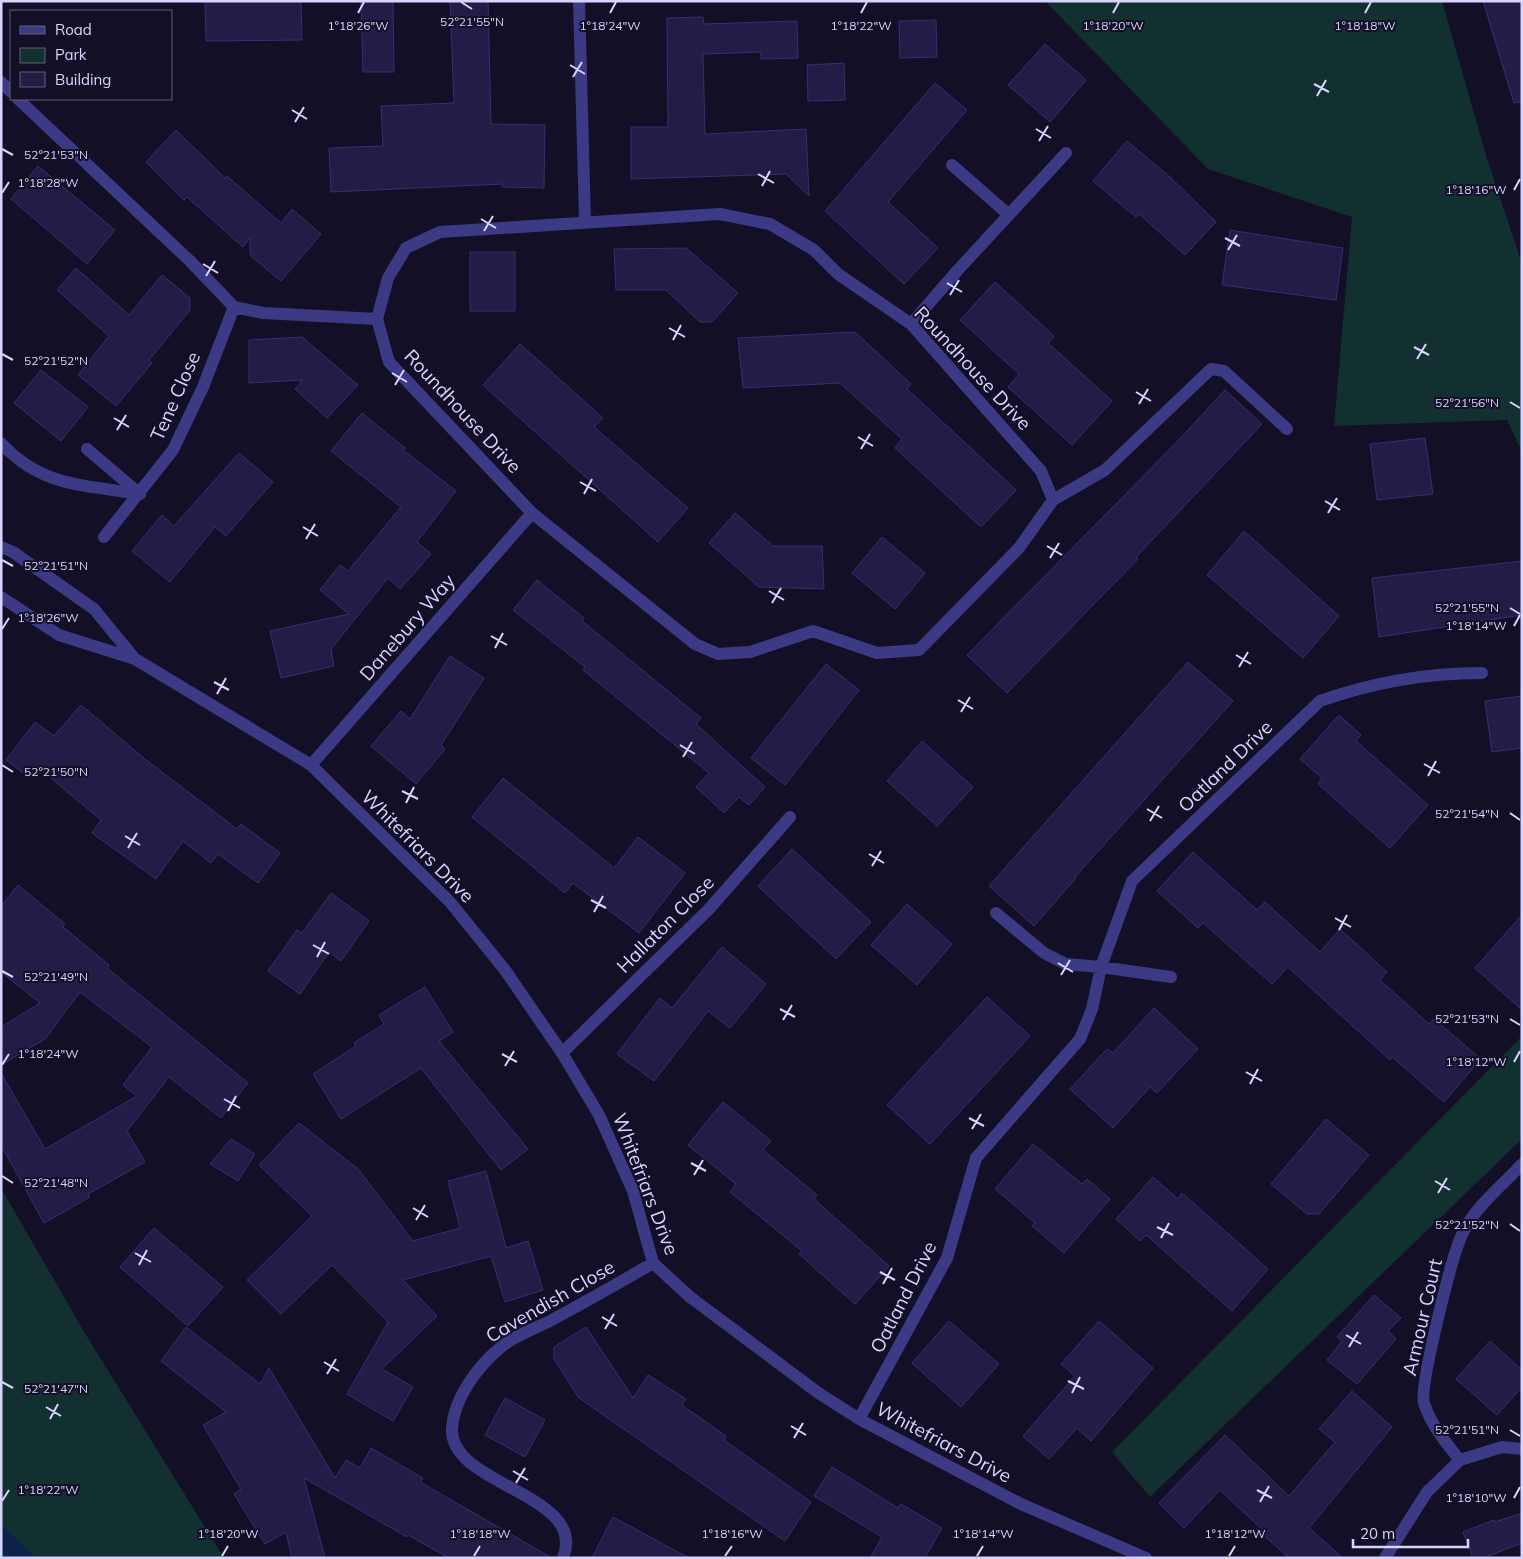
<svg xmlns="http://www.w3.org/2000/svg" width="1523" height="1559" font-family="Mulish,sans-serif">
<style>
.green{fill:#12302f}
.water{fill:#0c2248}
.building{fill:#241b47;stroke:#3b2d73}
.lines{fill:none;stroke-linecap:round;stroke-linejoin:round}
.service{stroke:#3d3a85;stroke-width:12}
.minor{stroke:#3d3a85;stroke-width:12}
.ticks{fill:none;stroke:#d9d4ff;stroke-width:2}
.labels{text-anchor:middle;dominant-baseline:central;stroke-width:4;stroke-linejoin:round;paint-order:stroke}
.street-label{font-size:19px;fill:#d9d4ff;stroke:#130f26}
.ticks-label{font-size:12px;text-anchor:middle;fill:#d9d4ff;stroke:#130f26;stroke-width:4;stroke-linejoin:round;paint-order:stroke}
</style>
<rect width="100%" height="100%" fill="#130f26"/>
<path class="green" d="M1045 1H1442L1487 159 1522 264V452L1507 420 1334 426 1352 217 1208 169Z
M1522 1036V1139L1150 1497 1112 1452Z
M1 1188 83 1330 224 1558H1Z"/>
<path class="water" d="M1 1526H2L37 1558H1Z"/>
<path class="building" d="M205 1H301L302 40 206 41Z
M361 1H393L394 72H363Z
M450 1H488L491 124 545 125 544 188 502 187V184L331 192 329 148 383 146 381 106 454 103Z
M1483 1H1522V102L1514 103Z
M703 17 704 24 797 21 798 58 761 59V52L703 54 705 134 806 129 809 196 786 174 631 179V127H668L667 18Z
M936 20 937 57 900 58 899 21Z
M1045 44 1086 80 1050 122 1008 85Z
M844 63 845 100 808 101 807 65Z
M935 83 967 110 888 202 938 248 904 284 825 211Z
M176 130 225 178 227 176 281 223 292 209 321 234 281 281 252 257 250 253V238L243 247 187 197 184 200 146 162Z
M1127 141 1170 177 1216 222 1185 255 1139 214 1136 217 1093 181Z
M38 166 115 230 87 264 11 199Z
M1230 230 1343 248 1336 300 1222 285Z
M686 248 738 293 712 322H700L666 290H616L614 249Z
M470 252H515V311H470Z
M76 268 129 315 162 275 190 298V310L149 360 152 363 116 406 78 375 109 336 57 290Z
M995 282 1054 336 1048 343 1112 401 1072 445 1008 387 1019 374 960 320Z
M855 332 911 384 907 389 1016 490 981 527 895 448 902 439 840 383 743 388 738 338Z
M302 337 358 385 327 418 295 389 303 380 249 383V340Z
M520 344 603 418 594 427 688 508 658 542 483 385Z
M41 370 88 407 61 441 14 403Z
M1225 390 1262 424 1136 557 1138 559 1007 693 967 655 1175 444Z
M362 413 405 448 403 450 456 491 417 542 431 554 400 589 388 578 331 649 334 666 281 678 270 631 349 614 320 590 340 565 348 571 401 507 331 451Z
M1425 438 1433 494 1377 500 1370 444Z
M239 453 273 482 226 536 215 527 170 582 132 551 162 515 174 526Z
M735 513 773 546H822L824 589 759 587 709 543Z
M1244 531 1339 616 1303 658 1207 575Z
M882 537 925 573 895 609 852 573Z
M1522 561V615L1379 637 1372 578Z
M537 580 584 618 582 621 701 718 696 724 765 787 749 805 739 797 724 813 696 787 709 773 583 670 585 667 513 610Z
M450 656 484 678 441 745 445 749 416 784 371 746 401 711 410 719Z
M1188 662 1233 701 1075 877 1076 878 1034 926 989 886Z
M826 664 859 690 785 785 751 758Z
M1522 696V748L1492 752 1485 701Z
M81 705 146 760 237 829 241 824 280 853 258 883 218 854 211 863 183 841 156 879 92 833 101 820 39 768 30 778 6 760 35 722 54 736Z
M1339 715 1361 735 1356 741 1428 805 1390 848 1318 784 1322 778 1300 759Z
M922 741 973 787 937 826 887 781Z
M503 778 614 868 638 837 685 873 639 933 573 883 565 893 472 817Z
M792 849 871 922 836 959 758 886Z
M1193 852 1257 910 1265 902 1320 952 1340 929 1387 972 1380 980 1429 1024 1434 1019 1481 1059 1444 1102 1392 1057 1390 1060 1288 967 1272 984 1203 923 1198 928 1157 891Z
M18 885 65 924 63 927 109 965 107 968 248 1083 221 1118 169 1077 127 1131 145 1162 88 1194 90 1197 44 1223 1 1145V1073L45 1149 137 1096 123 1085 152 1047 80 992 45 1039 1 1065V1027L40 1003 1 972V906Z
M331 893 369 921 341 961 329 952 300 994 268 971 297 930 302 933Z
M907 904 952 944 917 985 871 945Z
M1522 915V1010L1475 968Z
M722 947 766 984 730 1028 708 1011 654 1081 617 1054 660 998 672 1008Z
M425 987 453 1032 439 1041 528 1149 501 1170 421 1068 341 1119 313 1074 356 1046 354 1043 384 1024 379 1015Z
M987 997 1030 1036 930 1144 887 1105Z
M1154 1008 1198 1049 1157 1093 1150 1087 1113 1128 1070 1089 1107 1049 1113 1053Z
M723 1102 771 1141 763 1150 817 1195 814 1199 889 1266 855 1304 799 1254 802 1251 730 1192 736 1184 688 1145Z
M1326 1119 1369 1155 1319 1214H1307L1271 1184Z
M299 1123 358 1169 413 1241 460 1228 448 1181 486 1171 506 1248 528 1241 543 1290 505 1302 491 1256 403 1280 437 1316 382 1369 413 1387 393 1421 347 1394 388 1322 332 1265 281 1314 247 1280 312 1216 259 1165Z
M231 1139 255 1154 238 1181 210 1164Z
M1033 1144 1082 1184 1087 1179 1110 1199 1064 1253 1032 1226 1035 1223 995 1189Z
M1153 1177 1178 1199 1182 1193 1268 1269 1232 1311 1146 1235 1140 1241 1116 1219Z
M154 1228 223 1287 188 1326 120 1267Z
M1374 1295 1401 1318 1388 1331 1396 1339 1357 1384 1327 1360 1342 1341 1337 1337Z
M949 1321 999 1364 961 1407 912 1363Z
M1099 1321 1153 1368 1091 1441 1077 1428 1049 1459 1023 1436 1075 1376 1061 1364Z
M186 1327 260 1384 269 1368 335 1478 346 1460 360 1468 371 1448 423 1478 420 1482 552 1558H449L408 1535 407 1537 304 1478 325 1558H292L286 1532 265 1544 234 1494 241 1489 203 1425 226 1412 161 1361Z
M586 1327 633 1398 648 1375 686 1399 682 1405 726 1436 724 1440 811 1502 785 1541 579 1398 554 1359V1347Z
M1490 1341 1522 1370V1387L1497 1415 1456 1379Z
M1352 1391 1392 1427 1309 1528 1343 1558H1289L1262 1534 1264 1531 1220 1490 1184 1528 1159 1503 1225 1435 1289 1496 1335 1442 1319 1429Z
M505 1398 545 1420 525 1457 485 1435Z
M832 1467 898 1508 901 1504 942 1528 925 1558H870L882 1537 814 1496Z
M1522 1513V1543L1483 1558H1473L1463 1532 1494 1520 1495 1522Z
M613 1517 689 1558H592Z"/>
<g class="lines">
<path class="service" d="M1 443C41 487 85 485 140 494
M1053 500 1105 470 1211 369 1224 371 1287 429"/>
<path class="minor" d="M579 1 585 221
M1 82 11 92
M18 99 190 261 234 307 263 313 377 319
M952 165 1009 215
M720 214 770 224 814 250 838 274 911 324 1041 471 1053 500 1019 548 919 650 877 653 813 631 750 652 718 654 695 644 532 513 389 362 377 319 388 278 406 248 440 232Z
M911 324 957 271 1066 153
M87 449 140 494
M104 537 173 450 203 387 234 307
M1 547 13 552 94 609 135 659
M1 597 59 635 135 659 311 765 450 902 505 970 562 1053 599 1115 633 1191 653 1263 690 1297 817 1392 859 1419 1021 1504 1146 1558
M311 765 532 513
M996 913 1044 953 1066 964 1101 967 1171 977
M562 1053 709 909 790 817
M859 1419 947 1258 976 1158 1080 1039 1092 1009 1101 967 1132 881 1320 701C1371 683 1428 673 1482 673
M1460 1460C1445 1442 1431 1425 1424 1403 1419 1386 1452 1257 1461 1237 1472 1209 1502 1186 1522 1164
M563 1558C589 1493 448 1486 452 1428 454 1398 478 1366 500 1348 513 1336 534 1329 550 1321 585 1302 619 1283 653 1263
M1385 1558 1427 1492 1460 1460 1502 1447 1522 1449"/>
</g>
<path class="ticks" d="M461 2 472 9M358 13 364 2M610 13 616 2M861 13 867 2M1113 13 1119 2M1365 13 1371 2M570 65 585 74M573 77 582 62M1314 84 1329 92M1317 96 1326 80M292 110 307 119M295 122 304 107M1036 129 1051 138M1039 141 1048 126M2 149 13 155M758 174 774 183M762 186 770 171M1514 190 1520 179M2 193 9 182M481 219 496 228M484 231 493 216M1225 238 1240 246M1228 250 1237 235M203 264 218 273M206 276 215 261M947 283 962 292M950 295 959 280M669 328 685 337M673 340 681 325M1414 347 1429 355M2 354 13 360M1417 359 1426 344M392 373 407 382M395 385 404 370M1136 392 1151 401M1510 402 1520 408M1139 404 1148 389M114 418 129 427M117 430 126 415M858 437 873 446M861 449 870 434M580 482 596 491M584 494 592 479M1325 501 1340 510M1328 513 1337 498M303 527 318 536M306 539 315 524M1047 546 1062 555M1050 558 1059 543M2 560 13 566M769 591 784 600M772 603 781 588M1510 608 1520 614M1514 626 1520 615M2 629 9 618M491 636 507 645M495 648 503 633M1236 655 1251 664M1239 667 1248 652M214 682 229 690M217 694 226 678M958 700 973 709M961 712 970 697M680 745 695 754M683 757 692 742M1424 764 1440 773M2 765 13 772M1428 776 1436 761M402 791 418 799M406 803 414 787M1147 809 1162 818M1510 813 1520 820M1150 821 1159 806M125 836 140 845M128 848 137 833M869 854 884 863M872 866 881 851M591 900 606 908M594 912 603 896M1335 918 1351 927M1339 930 1347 915M313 945 329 954M317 957 325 942M1058 963 1073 972M2 971 13 977M1061 975 1070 960M780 1009 795 1017M1510 1019 1520 1025M783 1020 792 1005M502 1054 517 1062M1514 1062 1520 1051M2 1065 9 1054M505 1066 514 1051M1246 1072 1262 1081M1250 1084 1258 1069M224 1099 240 1108M228 1111 236 1096M969 1118 984 1126M972 1129 981 1114M691 1163 706 1171M694 1175 703 1160M2 1176 13 1183M1435 1181 1450 1190M1438 1193 1447 1178M413 1208 428 1217M416 1220 425 1205M1510 1224 1520 1231M1157 1227 1173 1235M1161 1238 1169 1223M135 1253 151 1262M139 1265 147 1250M880 1272 895 1280M883 1284 892 1268M602 1317 617 1326M605 1329 614 1314M1346 1335 1361 1344M1349 1347 1358 1332M324 1362 339 1371M327 1374 336 1359M1068 1381 1084 1389M2 1382 13 1388M1072 1393 1080 1377M46 1407 61 1416M50 1419 58 1404M791 1426 806 1435M1510 1430 1520 1436M794 1438 803 1423M513 1471 528 1480M516 1483 525 1468M1257 1490 1272 1498M1514 1498 1520 1487M2 1501 9 1490M1260 1502 1269 1486M222 1556 228 1546M474 1556 480 1546M725 1556 732 1546M977 1556 983 1546M1229 1556 1235 1546"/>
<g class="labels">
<g class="street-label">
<text transform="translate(973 368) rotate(47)">Roundhouse Drive</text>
<text transform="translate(175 396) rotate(-66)">Tene Close</text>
<text transform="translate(463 411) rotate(47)">Roundhouse Drive</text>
<text transform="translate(407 627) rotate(-49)">Danebury Way</text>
<text transform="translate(1225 766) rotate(-44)">Oatland Drive</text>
<text transform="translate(418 846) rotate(45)">Whitefriars Drive</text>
<text transform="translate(665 924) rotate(-45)">Hallaton Close</text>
<text transform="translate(646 1184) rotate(69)">Whitefriars Drive</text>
<text transform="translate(903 1297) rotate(-63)">Oatland Drive</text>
<text transform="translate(550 1301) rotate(-30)">Cavendish Close</text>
<text transform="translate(1422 1317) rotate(-77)">Armour Court</text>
<text transform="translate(944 1442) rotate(28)">Whitefriars Drive</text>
</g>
</g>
<g class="ticks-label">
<text x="472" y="26">52°21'55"N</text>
<text x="358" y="30">1°18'26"W</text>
<text x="1113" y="30">1°18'20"W</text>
<text x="1365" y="30">1°18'18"W</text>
<text x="610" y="30">1°18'24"W</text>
<text x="861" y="30">1°18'22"W</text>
<text x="56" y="159">52°21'53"N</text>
<text x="48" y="187">1°18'28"W</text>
<text x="1476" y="194">1°18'16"W</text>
<text x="56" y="365">52°21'52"N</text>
<text x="1467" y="407">52°21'56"N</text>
<text x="56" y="570">52°21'51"N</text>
<text x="1467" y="612">52°21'55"N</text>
<text x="48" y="622">1°18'26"W</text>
<text x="1476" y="630">1°18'14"W</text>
<text x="56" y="776">52°21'50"N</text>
<text x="1467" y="818">52°21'54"N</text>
<text x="56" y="981">52°21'49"N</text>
<text x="1467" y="1023">52°21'53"N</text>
<text x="48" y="1058">1°18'24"W</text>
<text x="1476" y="1066">1°18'12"W</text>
<text x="56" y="1187">52°21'48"N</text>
<text x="1467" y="1229">52°21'52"N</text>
<text x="56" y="1393">52°21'47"N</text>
<text x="1467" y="1434">52°21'51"N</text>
<text x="48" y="1494">1°18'22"W</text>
<text x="1476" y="1502">1°18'10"W</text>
<text x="228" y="1538">1°18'20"W</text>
<text x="480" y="1538">1°18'18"W</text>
<text x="732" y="1538">1°18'16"W</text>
<text x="983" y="1538">1°18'14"W</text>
<text x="1235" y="1538">1°18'12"W</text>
</g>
<rect width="1523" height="1559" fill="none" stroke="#d9d4ff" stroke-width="5"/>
<rect x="10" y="10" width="162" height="90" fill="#130f26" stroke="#625e7d"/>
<rect x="20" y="26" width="25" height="8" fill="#3d3a85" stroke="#625e7d"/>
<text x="55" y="35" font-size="15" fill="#d9d4ff">Road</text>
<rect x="20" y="48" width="25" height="15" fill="#12302f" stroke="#625e7d"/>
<text x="55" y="60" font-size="15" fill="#d9d4ff">Park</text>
<rect x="20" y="72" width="25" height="15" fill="#241b47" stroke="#625e7d"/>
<text x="55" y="85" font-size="15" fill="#d9d4ff">Building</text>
<path d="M1353 1539v8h115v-8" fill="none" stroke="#d9d4ff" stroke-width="2.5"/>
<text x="1360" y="1539" font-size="15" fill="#d9d4ff" stroke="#130f26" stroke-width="4" paint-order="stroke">20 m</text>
</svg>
